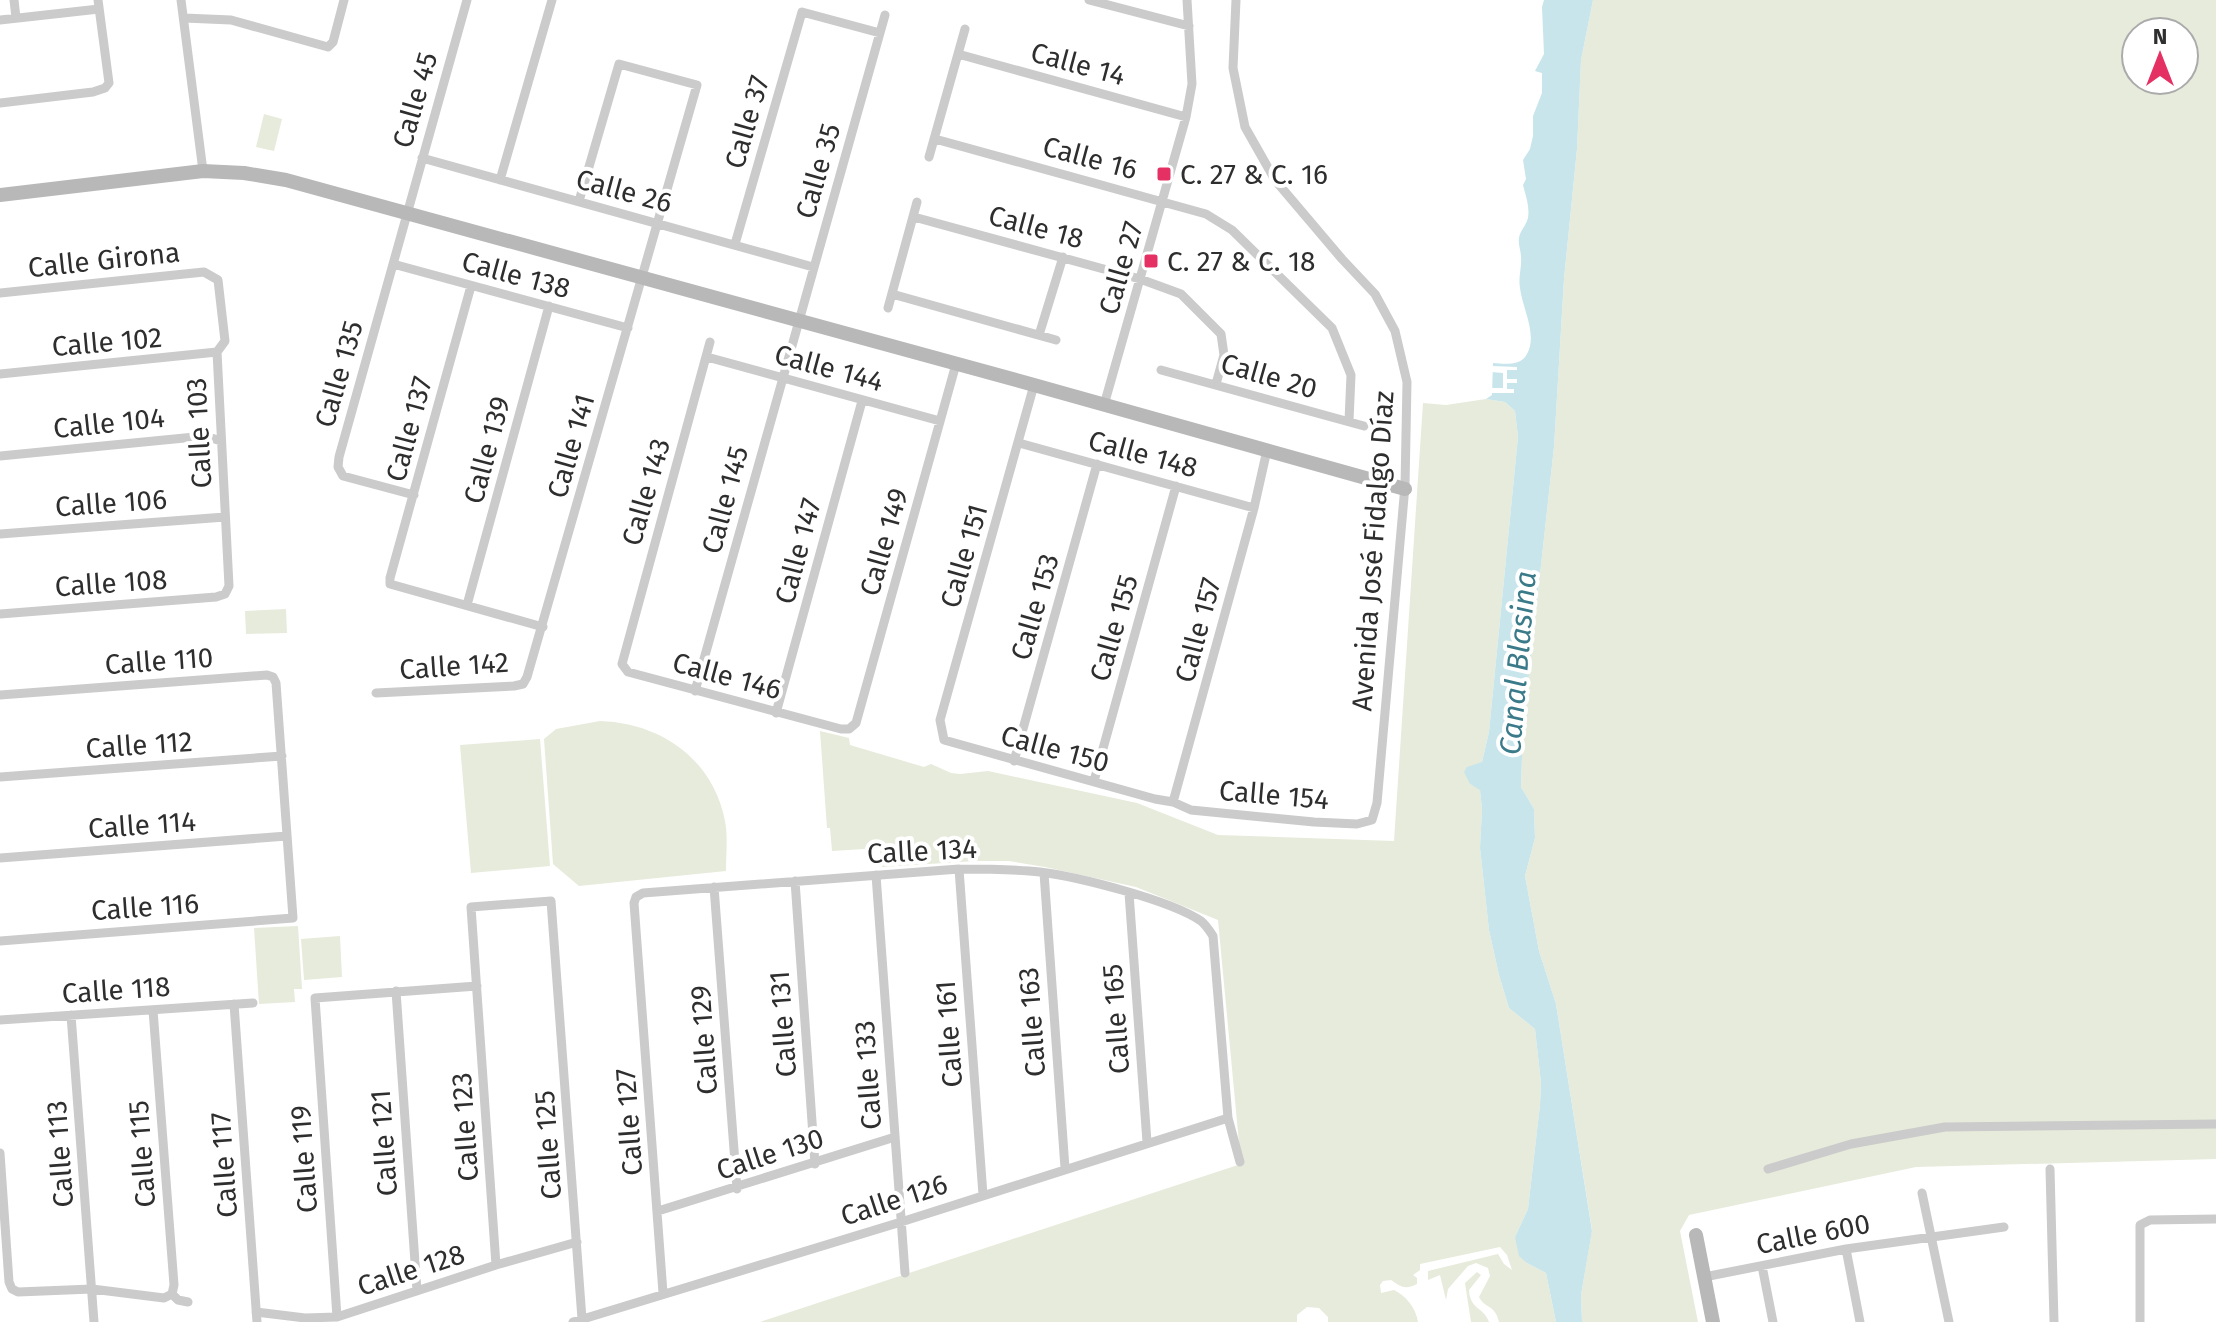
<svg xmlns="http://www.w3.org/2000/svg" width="2216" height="1322" font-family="'Fira Sans',sans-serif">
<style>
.green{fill:#e7ebdb;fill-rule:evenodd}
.water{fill:#c7e5eb}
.pier{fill:#fff}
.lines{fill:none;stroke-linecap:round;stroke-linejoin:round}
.street{stroke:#cbcbcb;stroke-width:9}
.secondary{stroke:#b8b8b8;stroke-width:14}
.poi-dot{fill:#e43063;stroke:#fff;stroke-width:3}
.labels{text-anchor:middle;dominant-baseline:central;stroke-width:8;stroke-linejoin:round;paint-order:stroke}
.street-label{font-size:28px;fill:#2e2e2e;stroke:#fff}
.poi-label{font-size:28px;fill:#2e2e2e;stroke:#fff;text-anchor:start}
.water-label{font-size:30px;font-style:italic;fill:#3a7a89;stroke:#fff}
</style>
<rect width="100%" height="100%" fill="#fff"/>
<path class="green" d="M1593 0H2216V1159L1916 1167 1689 1215 1680 1231 1698 1322H1582L1581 1295 1592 1230 1556 1004 1539 951 1525 876 1535 838 1534 809 1521 787 1523 729 1554 447 1564 279 1577 149 1581 60ZM2136 32H2184V80H2136Z
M264 114 282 119 274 151 256 147Z
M1486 399 1505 402 1515 411 1518 437 1489 732 1482 762 1470 784 1480 789 1482 809 1480 848 1489 930 1499 975 1509 1008 1535 1029 1541 1083 1540 1105 1528 1209 1515 1237 1527 1263 1546 1273 1556 1322H1499C1495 1304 1485 1309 1479 1297L1490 1276 1488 1268 1476 1263 1468 1266 1448 1289 1446 1300 1440 1275 1428 1280V1271L1498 1254 1504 1264 1512 1270 1507 1255 1500 1247 1420 1264V1270L1413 1275 1417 1278V1284C1405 1290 1401 1287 1391 1280L1383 1281 1380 1285 1381 1293 1394 1290C1406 1296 1416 1308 1418 1322H1328V1317L1319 1308 1307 1307 1297 1315V1322H760L1241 1164 1218 920 1136 887 1045 867 1009 861H975L882 867 880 848 832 851 830 828H827L820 731 849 738 850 745 924 767 931 764 951 773 960 774 988 771 1137 803 1218 835 1394 841 1423 403 1446 405Z
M286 609 287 633 246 634 245 611Z
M600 721C661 723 713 759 725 821 728 837 726 854 726 871L579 886 553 864 544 739 556 729Z
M540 739 550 866 471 873 460 745Z
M298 926 302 989H294L295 1002 259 1004 254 928Z
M340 936 342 977 304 980 301 939Z
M1477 1272 1481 1275 1469 1290C1470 1310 1484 1307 1489 1322H1471L1465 1283Z"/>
<path class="water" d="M1544 0H1593L1581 60 1577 149 1564 279 1554 447 1523 729 1521 787 1534 809 1535 838 1525 876 1539 951 1556 1004 1592 1231 1581 1295 1582 1322H1556L1546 1273 1527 1263 1519 1256 1515 1237 1528 1209 1540 1105 1541 1083 1535 1029 1509 1008 1499 975 1489 930 1480 848 1482 809 1480 790 1470 784 1464 772 1467 767 1482 762 1489 732 1518 437 1515 411 1505 402 1486 399 1492 395 1493 363C1505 364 1521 366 1527 354 1538 335 1522 307 1520 288 1518 277 1522 267 1521 257 1521 250 1518 245 1519 238 1520 231 1524 228 1527 221 1531 210 1526 197 1523 185L1526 179 1523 160 1530 149 1533 136V116L1542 93V73L1535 71 1544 54 1542 7Z"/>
<path class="pier" d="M1492 366 1517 367V370H1507V379H1517V383H1507V389H1514V393H1487L1490 388H1503V373L1491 372Z"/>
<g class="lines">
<path class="street" d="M14 0 16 18
M181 0 203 171
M1089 0 1189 26
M184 18 231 20 328 47 333 42 344 0
M0 20 99 9
M958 54 1186 117
M0 103 93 92 105 88 109 83 98 0
M935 139 1206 214 1232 230 1332 328 1351 375 1349 421
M929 157 965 29
M422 158 813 267
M500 180 552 0
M914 217 1140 279 1181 294 1221 334 1224 355 1216 384
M735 244 802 12 880 33
M393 264 628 328
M471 286 390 578V584L543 627
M0 293 204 272 218 280 225 341 217 352 229 586 225 594 216 597 0 614
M892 294 1056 340
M888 308 917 202
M1039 335 1063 257
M710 342 622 664 628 672 841 729H849L856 723 956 364
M707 357 940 421
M1161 370 1364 426
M0 374 217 352
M1034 385 940 720 944 740 1155 799 1173 802 1191 810 1314 822 1357 824 1372 820 1377 803 1405 486 1407 382 1395 331 1375 294 1342 259 1275 180 1245 127 1233 68 1236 0
M1104 405 1186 117 1192 84 1187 0
M1019 443 1254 508
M0 456 205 436 221 441
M414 495 343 476 338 467 339 457 467 0
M0 534 225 517
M467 605 549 306
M695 691 885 15
M376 693 514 686 523 684 527 677 697 85 619 64 579 201
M0 695 267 675 273 677 276 683 293 918 0 941
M776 713 862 401
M1014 761 1097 464
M0 777 282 756
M1094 781 1176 486
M1173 802 1254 508 1267 450
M0 858 287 836
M959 869 983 1195
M1044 873 1065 1168
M876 875 905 1273
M795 881 815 1164
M714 887 737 1189
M1129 893 1147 1142
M396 991 417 1291
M234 1004 257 1322
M153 1010 174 1285 172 1294
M71 1015 94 1322
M0 1020 253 1003
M0 1153 9 1282 12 1289 18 1292 92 1289 164 1298 172 1294 178 1300 188 1302
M1768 1169 1851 1144 1945 1127 2216 1124
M2050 1169 2054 1322
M1922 1193 1949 1322
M658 1211 895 1137
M1846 1249 1860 1322
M496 1265 471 907 551 901 582 1319
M1762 1266 1773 1322
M1704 1277 1846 1249 2004 1227
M663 1293 634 903 636 897 643 893 959 869C987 869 1013 869 1040 872 1079 877 1170 900 1201 921 1206 925 1209 930 1213 936L1228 1118 1240 1162
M256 1312 305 1318 337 1317 496 1265 577 1242
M337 1317 315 998 477 986
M573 1322 901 1222 1228 1118
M2140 1322V1225L2150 1220 2216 1219"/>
<path class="secondary" d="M0 195 203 171 244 173 286 180 1034 385 1405 489
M1696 1235 1713 1322"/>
</g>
<g class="poi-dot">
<rect x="1156" y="166" width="16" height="16" rx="4"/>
<rect x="1143" y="253" width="16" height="16" rx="4"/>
</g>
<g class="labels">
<g class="street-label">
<text transform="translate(1078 64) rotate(15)">Calle 14</text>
<text transform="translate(415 100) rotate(-74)">Calle 45</text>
<text transform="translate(747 122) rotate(-74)">Calle 37</text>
<text transform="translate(1090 158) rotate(15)">Calle 16</text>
<text transform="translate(818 171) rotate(-74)">Calle 35</text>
<text transform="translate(624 191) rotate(15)">Calle 26</text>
<text transform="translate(1036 227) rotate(15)">Calle 18</text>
<text transform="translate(104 260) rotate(-6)">Calle Girona</text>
<text transform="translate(1121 268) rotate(-74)">Calle 27</text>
<text transform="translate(516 275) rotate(15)">Calle 138</text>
<text transform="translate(107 342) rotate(-5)">Calle 102</text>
<text transform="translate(829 368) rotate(15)">Calle 144</text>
<text transform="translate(339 374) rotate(-74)">Calle 135</text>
<text transform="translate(1269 376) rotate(16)">Calle 20</text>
<text transform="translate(109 423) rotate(-6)">Calle 104</text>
<text transform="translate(409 429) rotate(-75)">Calle 137</text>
<text transform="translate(199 433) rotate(-93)">Calle 103</text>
<text transform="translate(571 446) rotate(-74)">Calle 141</text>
<text transform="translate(487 450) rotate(-75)">Calle 139</text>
<text transform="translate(1143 454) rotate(15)">Calle 148</text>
<text transform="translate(646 492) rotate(-74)">Calle 143</text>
<text transform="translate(725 500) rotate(-75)">Calle 145</text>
<text transform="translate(111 503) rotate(-4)">Calle 106</text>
<text transform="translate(884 542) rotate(-74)">Calle 149</text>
<text transform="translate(798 551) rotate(-75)">Calle 147</text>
<text transform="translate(1373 551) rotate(-86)">Avenida José Fidalgo Díaz</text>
<text transform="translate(964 556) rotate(-74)">Calle 151</text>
<text transform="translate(111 583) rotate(-4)">Calle 108</text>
<text transform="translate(1035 607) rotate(-74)">Calle 153</text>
<text transform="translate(1114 628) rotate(-74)">Calle 155</text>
<text transform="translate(1198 630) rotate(-75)">Calle 157</text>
<text transform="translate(159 661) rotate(-4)">Calle 110</text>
<text transform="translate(454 666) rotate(-4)">Calle 142</text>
<text transform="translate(727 676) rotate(15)">Calle 146</text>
<text transform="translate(139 745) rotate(-4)">Calle 112</text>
<text transform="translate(1055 749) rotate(15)">Calle 150</text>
<text transform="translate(1274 795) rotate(5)">Calle 154</text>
<text transform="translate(142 825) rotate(-4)">Calle 114</text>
<text transform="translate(922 851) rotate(-3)">Calle 134</text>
<text transform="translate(145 907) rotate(-4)">Calle 116</text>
<text transform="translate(116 990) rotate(-4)">Calle 118</text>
<text transform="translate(1116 1019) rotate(-94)">Calle 165</text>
<text transform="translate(1032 1022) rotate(-94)">Calle 163</text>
<text transform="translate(783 1024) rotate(-94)">Calle 131</text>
<text transform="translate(949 1034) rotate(-94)">Calle 161</text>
<text transform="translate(704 1040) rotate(-94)">Calle 129</text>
<text transform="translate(868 1075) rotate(-94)">Calle 133</text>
<text transform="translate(629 1122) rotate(-94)">Calle 127</text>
<text transform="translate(465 1127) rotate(-94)">Calle 123</text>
<text transform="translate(384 1143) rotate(-94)">Calle 121</text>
<text transform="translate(548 1145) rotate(-94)">Calle 125</text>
<text transform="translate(60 1154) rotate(-94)">Calle 113</text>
<text transform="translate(142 1154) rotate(-94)">Calle 115</text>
<text transform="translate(770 1154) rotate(-18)">Calle 130</text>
<text transform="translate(304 1159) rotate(-94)">Calle 119</text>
<text transform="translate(224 1165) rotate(-94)">Calle 117</text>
<text transform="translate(894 1200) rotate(-18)">Calle 126</text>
<text transform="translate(1813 1234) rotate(-11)">Calle 600</text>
<text transform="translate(411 1270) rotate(-18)">Calle 128</text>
</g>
<g class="poi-label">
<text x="1180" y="174">C. 27 &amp; C. 16</text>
<text x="1167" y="261">C. 27 &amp; C. 18</text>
</g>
<g class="water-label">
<text transform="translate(1518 663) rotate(-85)">Canal Blasina</text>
</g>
</g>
<g transform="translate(2160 56)"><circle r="38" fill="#ffffff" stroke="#ababab" stroke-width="2"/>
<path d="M0-6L14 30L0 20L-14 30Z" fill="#e43063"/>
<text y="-12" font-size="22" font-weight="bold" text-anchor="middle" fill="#2e2e2e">N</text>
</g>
</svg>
